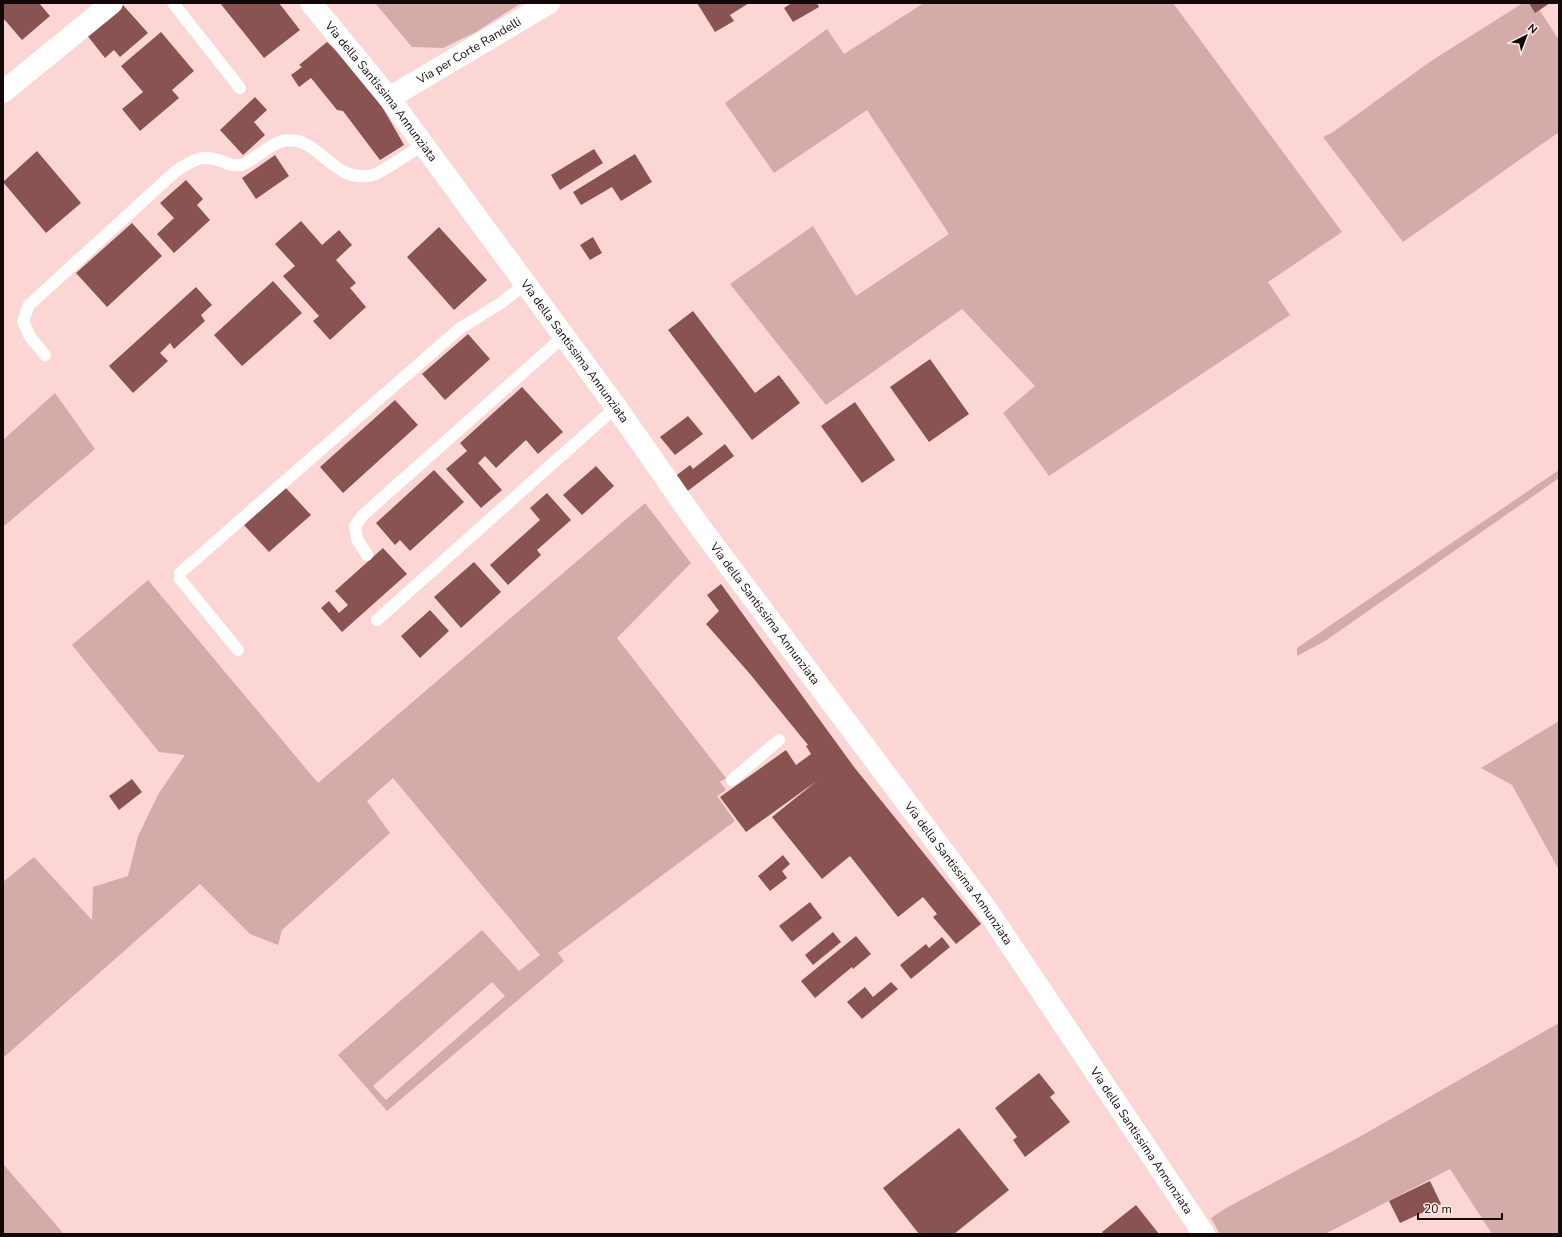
<svg xmlns="http://www.w3.org/2000/svg" width="1562" height="1237" font-family="'Nunito Sans',sans-serif">
<style>
.green{fill:#d3aba9;fill-rule:evenodd}
.building{fill:#895352}
.lines{fill:none;stroke-linecap:round;stroke-linejoin:round}
.lane{stroke:#fff;stroke-width:12}
.street{stroke:#fff;stroke-width:22}
.secondary{stroke:#fff;stroke-width:22}
.labels{text-anchor:middle;dominant-baseline:central;stroke-width:3;stroke-linejoin:round;paint-order:stroke}
.street-label{font-size:12px;fill:#130808;stroke:#ffe8e7}
</style>
<rect width="100%" height="100%" fill="#fcd6d5"/>
<path class="green" d="M375 3H521L476 32 443 48 412 47Z
M924 3H1173L1342 232 1268 282 1290 315 1049 476 1003 413 1035 386 962 309 826 405 730 284 813 226 856 296 949 234 867 110 774 173 725 103 827 29 844 54Z
M1523 3H1535L1559 40V132L1403 242 1323 137 1333 132 1431 61Z
M55 393 95 449 3 527V440Z
M1559 470V478L1325 641 1297 656V648Z
M645 503 691 563 617 638 726 778 720 782 726 790 717 796 735 821 558 953 564 961 387 1111 338 1055 482 930 519 971 540 955 393 778 367 801 390 833 282 930 278 945 250 934 200 884 3 1058V882L34 857 92 920 93 887 128 876 138 836 159 793 185 755 159 752 72 645 148 580 318 783ZM492 982 505 996 386 1100 373 1086Z
M1559 721V870L1512 785 1481 768Z
M1559 1023V1234H1492L1450 1169 1325 1234H1220L1211 1218 1228 1207 1361 1136Z
M3 1164 64 1234H3Z"/>
<path class="building" d="M4 3H39L50 16 22 40 3 18Z
M220 3H279L300 30 264 58Z
M697 3H749L730 15 734 21 715 32Z
M792 3H817L819 7 793 22 784 8Z
M1529 3H1550L1535 13Z
M122 4 148 33 120 57 114 50 105 58 86 34Z
M161 32 194 71 172 90 179 98 140 131 122 109 143 92 121 66Z
M327 42 367 80 404 145 380 160 343 111 337 110 311 78 299 87 291 75 302 67 299 65Z
M255 97 267 110 254 122 265 135 243 155 220 130Z
M594 149 603 163 560 190 551 175Z
M37 151 81 203 46 233 3 182Z
M635 154 652 182 621 201 612 187 581 205 573 192Z
M275 155 289 176 256 199 242 178Z
M186 180 203 199 197 205 210 220 174 253 157 234 174 218 160 203Z
M301 221 322 245 339 230 352 245 336 260 356 283 350 288 366 307 330 340 313 321 319 316 283 276 295 266 275 244Z
M132 223 162 256 107 307 76 273Z
M439 227 487 280 454 310 407 257Z
M593 237 602 253 590 260 580 245Z
M273 281 302 313 242 366 214 335Z
M196 287 212 305 201 315 205 321 174 349 170 343 160 353 168 361 133 393 109 366Z
M693 311 755 393 779 375 800 403 752 440 668 330Z
M468 334 490 359 445 400 422 374Z
M930 359 969 414 929 442 890 387Z
M522 387 563 432 538 454 526 440 496 468 485 456 478 463 502 490 481 508 446 469 467 451 460 443Z
M395 400 418 425 343 493 320 467Z
M855 402 895 460 862 483 821 426Z
M688 416 703 434 675 455 660 437Z
M725 444 734 456 685 493 673 478 690 465 693 469Z
M596 466 614 486 582 515 563 495Z
M434 470 464 502 410 551 400 540 395 545 376 523Z
M285 487 311 515 269 552 244 525Z
M547 493 571 520 537 550 541 555 508 585 490 565 540 520 530 508Z
M383 548 407 574 342 632 321 608 329 601 339 613 348 605 335 591Z
M474 562 501 592 461 628 434 597Z
M721 584 854 767 981 924 956 944 933 917 937 914 923 897 898 917 850 856 822 879 772 817 818 780 746 832 720 797 786 750 796 765 811 754 806 746 808 745 750 674 706 624 719 611 707 595Z
M430 610 449 631 420 658 401 636Z
M132 779 142 792 119 810 109 796Z
M783 855 790 864 782 871 787 878 770 891 758 876Z
M810 902 822 918 792 942 779 926Z
M833 932 841 942 813 965 805 955Z
M856 936 871 954 853 969 852 967 815 998 801 981Z
M942 937 950 947 911 979 900 965 926 944 929 948Z
M891 982 898 989 862 1019 847 1002 865 987 873 997Z
M1039 1073 1055 1093 1050 1097 1070 1122 1025 1157 1013 1140 1017 1137 995 1108Z
M959 1128 1009 1190 954 1234H919L883 1188Z
M1430 1181 1441 1204 1400 1223 1389 1201Z
M1136 1205 1159 1234H1103L1102 1232Z"/>
<g class="lines">
<path class="lane" d="M173 3 240 88
M45 355 30 337 23 321 29 305 176 171C193 160 201 154 221 161 228 164 233 166 241 165 253 162 268 144 283 141 321 134 330 185 373 175 383 172 412 151 423 145
M367 555 357 539 355 526 362 516 564 336
M377 620 616 407
M238 650 180 579V573L459 329 501 303 525 284
M732 780 779 740"/>
<g class="street">
<path d="M3 92 112 3"/>
<path id="s1" d="M389 98 549 3"/>
</g>
<path class="secondary" id="s2" d="M311 3 389 98 616 407 697 523 985 907 1204 1234"/>
</g>
<g class="labels">
<g class="street-label">
<text stroke="none"><textPath href="#s1" startOffset="93">Via per Corte Randelli</textPath></text>
<text stroke="none"><textPath href="#s2" startOffset="113">Via della Santissima Annunziata</textPath></text>
<text stroke="none"><textPath href="#s2" startOffset="437">Via della Santissima Annunziata</textPath></text>
<text stroke="none"><textPath href="#s2" startOffset="761">Via della Santissima Annunziata</textPath></text>
<text stroke="none"><textPath href="#s2" startOffset="1085">Via della Santissima Annunziata</textPath></text>
<text stroke="none"><textPath href="#s2" startOffset="1409">Via della Santissima Annunziata</textPath></text>
</g>
</g>
<rect width="1562" height="1237" fill="none" stroke="#130808" stroke-width="8"/>
<g transform="translate(1526 36) rotate(42)" stroke="#ffe8e7" stroke-width="3" paint-order="stroke">
<path d="M0-3L7 15L0 10L-7 15Z" fill="#130808"/>
<text y="-6" font-size="11" font-weight="bold" text-anchor="middle" fill="#130808">N</text>
</g>
<path d="M1418 1213v6h84v-6" fill="none" stroke="#130808" stroke-width="2"/>
<text x="1424" y="1213" font-size="12" fill="#130808" stroke="#ffe8e7" stroke-width="3" paint-order="stroke">20 m</text>
</svg>
